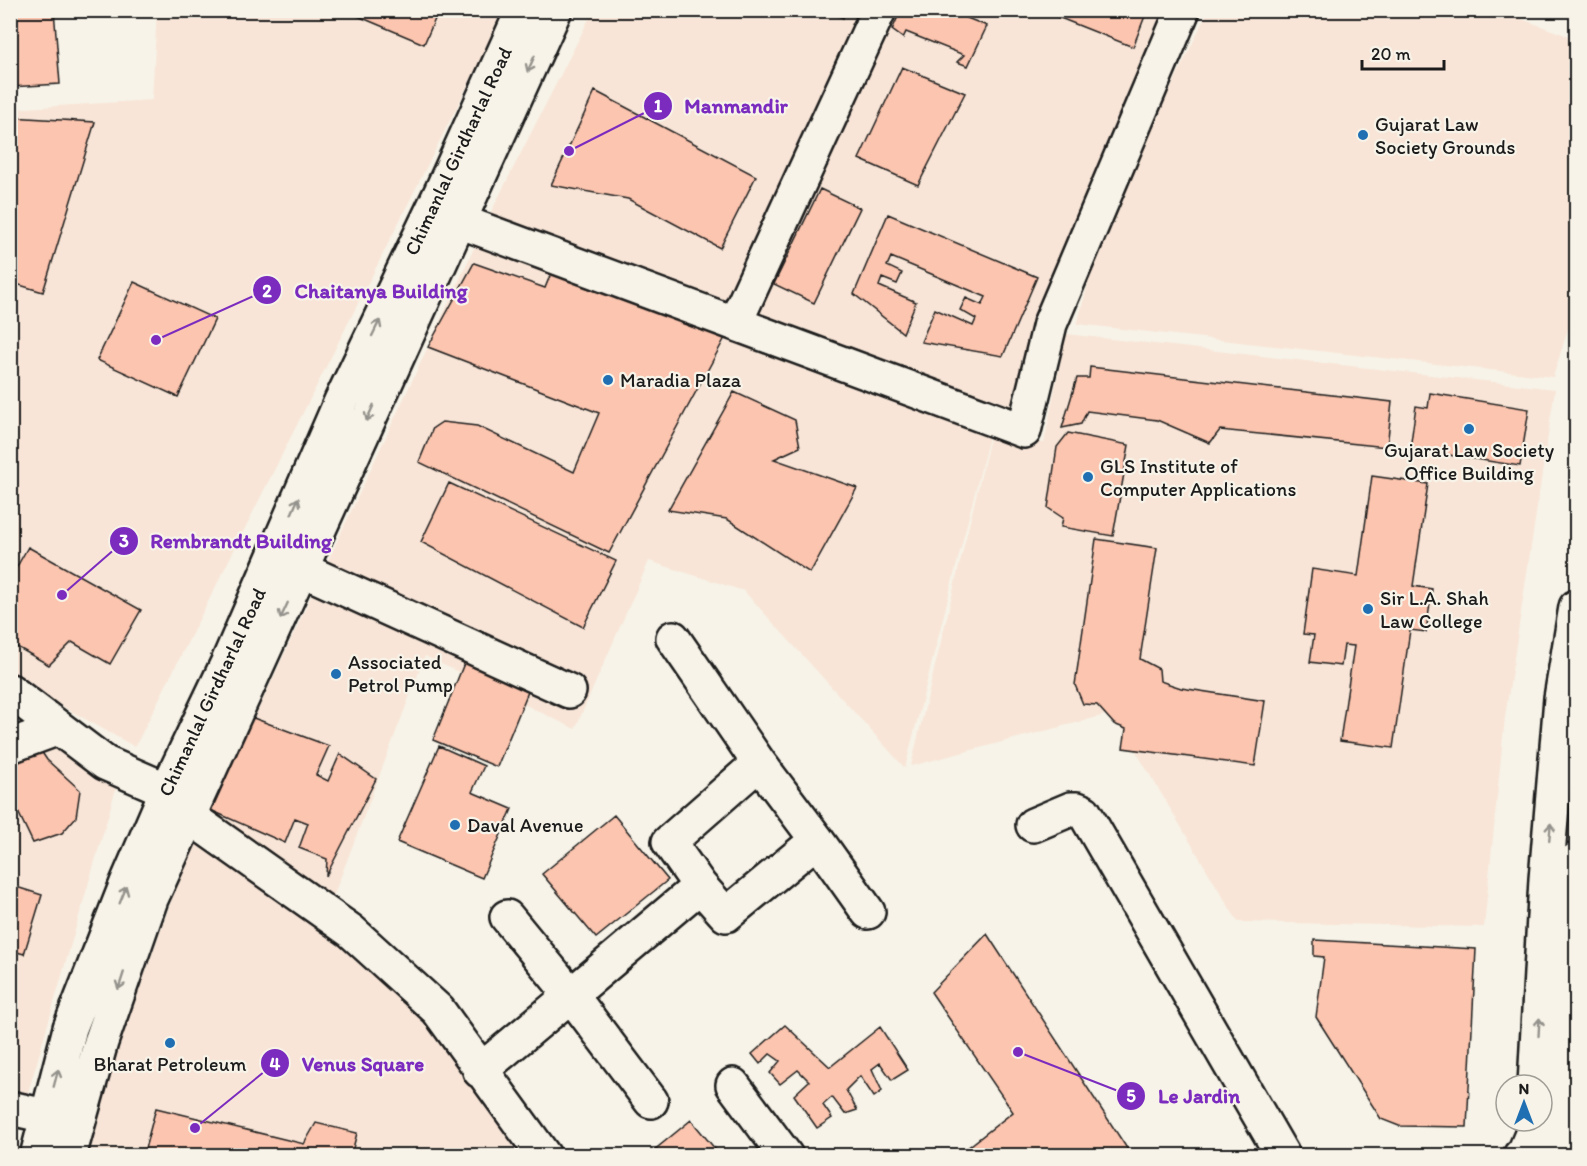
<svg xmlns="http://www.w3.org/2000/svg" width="1587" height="1166" font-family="Itim,sans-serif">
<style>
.built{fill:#f8e5d7}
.building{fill:#fcc5af;stroke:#1c1c1c;stroke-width:1.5}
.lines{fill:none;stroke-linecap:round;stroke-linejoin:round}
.minor-casing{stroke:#1c1c1c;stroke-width:38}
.major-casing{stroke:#1c1c1c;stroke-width:38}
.minor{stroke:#f7f3e8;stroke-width:33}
.major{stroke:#f7f3e8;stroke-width:33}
.oneway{stroke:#94928c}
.poi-dot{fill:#1f6fb2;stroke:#f7f3e8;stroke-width:2}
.labels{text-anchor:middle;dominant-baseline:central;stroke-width:4.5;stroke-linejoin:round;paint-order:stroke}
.poi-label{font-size:20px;fill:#1c1c1c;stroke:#f7f3e8;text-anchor:start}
.street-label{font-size:20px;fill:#1c1c1c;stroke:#f7f3e8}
.leader{fill:none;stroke:#7b2cbf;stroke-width:2}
.callout-dot{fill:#7b2cbf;stroke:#f7f3e8;stroke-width:2}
.mark-label{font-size:18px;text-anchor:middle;font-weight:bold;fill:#fff}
.callout-label{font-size:21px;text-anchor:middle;font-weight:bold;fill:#7b2cbf;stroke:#f7f3e8;stroke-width:4.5;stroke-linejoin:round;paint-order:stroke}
</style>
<rect width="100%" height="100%" fill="#f7f3e8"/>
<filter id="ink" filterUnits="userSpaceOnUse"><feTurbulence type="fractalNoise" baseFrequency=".0167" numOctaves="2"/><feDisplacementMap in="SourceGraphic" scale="12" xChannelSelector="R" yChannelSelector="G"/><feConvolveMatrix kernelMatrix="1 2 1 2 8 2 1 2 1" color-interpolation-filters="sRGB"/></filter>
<g filter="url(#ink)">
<path class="built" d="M157 11H505L135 747 46 697 11 671 10 109 152 100Z
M593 11H1193L1012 433 991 429 905 768 744 591 649 561 575 729 425 656 333 897 210 813 490 214Z
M1208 11H1500L1576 39V304L1553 377 1077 324 1103 230Z
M1066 334 1555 389 1505 717 1484 927 1238 922 1113 713 911 766 991 434 1044 443Z
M56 734 119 778 10 1155V754Z
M195 835 341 941 433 1023 530 1156H85L90 1126Z"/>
<path class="building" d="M10 10H54L60 84 10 87Z
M354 10H439L424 44 353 14Z
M824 10H846L843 18Z
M901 10H947L987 26 968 66 957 62 964 55 906 32 903 38 892 30Z
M1040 10H1132L1145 16 1133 47Z
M902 67 965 93 918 185 859 159Z
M595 91 756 176 720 248 628 199 551 185Z
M10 117 95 122 43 292 16 284 10 234Z
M820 189 860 208 814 303 774 284Z
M888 214 1037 277 1003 356 921 342 935 309 973 326 976 319 960 310 966 298 982 305 986 297 891 257 887 266 902 273 897 284 882 278 879 286 916 302 903 333 854 294Z
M474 263 545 288 554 266 726 336 609 553 419 462 433 428 442 422 477 426 574 472 599 413 428 347Z
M134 282 215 319 178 397 97 360Z
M1090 367 1392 402 1387 447 1220 430 1210 443 1157 420 1087 411 1081 424 1062 428 1077 378H1089Z
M734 392 795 420 800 447 774 459 857 488 810 573 727 519 668 510Z
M1430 393 1529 409 1520 466 1410 449 1416 406 1428 408Z
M1068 433 1129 445 1113 536 1061 527 1063 518 1048 508 1057 447Z
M1372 476 1428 484 1413 586 1432 589 1426 632 1410 630 1393 748 1340 741 1354 646 1344 645 1341 666 1310 662 1314 635 1303 634 1312 569 1358 576Z
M449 483 616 561 583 627 421 542Z
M1096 539 1157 548 1140 659 1159 669 1160 681 1181 688 1265 701 1255 766 1123 748 1126 729 1114 724 1097 705 1083 704 1075 685Z
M28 547 141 610 110 664 72 642 49 665 10 643V579Z
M465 661 530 687 497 767 433 740Z
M248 716 329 746 316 775 328 781 340 754 376 779 326 876 327 859 299 848 308 823 295 818 285 843 206 808Z
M439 746 484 766 472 792 512 809 482 878 397 842Z
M39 748 47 760 80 790 76 817 62 833 33 843 10 795V758Z
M614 815 668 880 596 938 542 874Z
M10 885 42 895 24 954 10 950Z
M987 934 1132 1156H957L1013 1112 931 992Z
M1314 940 1476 949 1467 1127 1399 1126 1381 1119 1316 1017 1324 957 1314 956Z
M785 1025 830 1067 880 1027 908 1070 892 1080 880 1063 872 1069 882 1091 874 1097 860 1076 846 1090 857 1110 845 1114 832 1097 823 1105 832 1118 817 1128 794 1095 809 1081 798 1070 780 1084 770 1073 780 1061 770 1054 760 1064 752 1054Z
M156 1108 304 1144 316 1123 357 1133 351 1156H143Z
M691 1120 721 1156H647Z"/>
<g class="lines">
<defs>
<path id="minor" d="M459 221 1024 431 1050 324 1183 10
M735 323 879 10
M303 570 569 691
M673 638 759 763
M10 691 105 763 167 790
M10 746 59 728
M759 763 817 840 726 915 700 886 669 842Z
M187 815 351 931 438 1010 544 1156
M1033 825 1071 809H1077L1084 812 1283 1156
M817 840 868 912
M507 917 571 995 700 886
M480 1071 571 995 651 1101
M733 1085 786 1156
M10 1108 46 1116"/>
<path id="major" d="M1535 1085 1546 879 1561 698 1576 607
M1524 1153 1532 1134 1533 1121
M37 1156 70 1028 127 883 167 790 228 662 341 401 441 192 523 10
M69 1156 101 1042 151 899 555 10
M1520 1156 1537 1150 1558 1156
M1561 1156 1566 1002 1576 860"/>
</defs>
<use href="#minor" class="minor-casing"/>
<use href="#major" class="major-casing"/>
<use href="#minor" class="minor"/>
<use href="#major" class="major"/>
</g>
<defs><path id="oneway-shaft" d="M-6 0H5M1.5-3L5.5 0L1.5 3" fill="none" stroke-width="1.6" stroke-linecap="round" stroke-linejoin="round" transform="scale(1.5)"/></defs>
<g class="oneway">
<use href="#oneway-shaft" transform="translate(531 64) rotate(114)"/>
<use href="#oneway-shaft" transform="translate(376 328) rotate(-64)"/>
<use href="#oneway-shaft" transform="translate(370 413) rotate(114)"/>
<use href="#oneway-shaft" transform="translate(295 506) rotate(-67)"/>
<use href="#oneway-shaft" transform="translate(284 611) rotate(115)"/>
<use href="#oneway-shaft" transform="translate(1550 832) rotate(-85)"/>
<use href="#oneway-shaft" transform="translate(123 895) rotate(-68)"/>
<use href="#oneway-shaft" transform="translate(121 981) rotate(108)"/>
<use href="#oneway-shaft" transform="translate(1539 1027) rotate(-87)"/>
<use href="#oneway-shaft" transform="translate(56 1078) rotate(-75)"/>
</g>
</g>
<g class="poi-dot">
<circle cx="1363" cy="135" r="6"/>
<circle cx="608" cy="380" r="6"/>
<circle cx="1469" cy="429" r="6"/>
<circle cx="1088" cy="477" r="6"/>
<circle cx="1368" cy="609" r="6"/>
<circle cx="336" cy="674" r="6"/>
<circle cx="455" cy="825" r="6"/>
<circle cx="170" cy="1043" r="6"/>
</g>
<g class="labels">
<g class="poi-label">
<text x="1375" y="124">Gujarat Law<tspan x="1375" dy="23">Society Grounds</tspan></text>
<text x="620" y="380">Maradia Plaza</text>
<text x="1469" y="450" text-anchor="middle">Gujarat Law Society<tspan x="1469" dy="23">Office Building</tspan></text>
<text x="1100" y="466">GLS Institute of<tspan x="1100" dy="23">Computer Applications</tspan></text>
<text x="1380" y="598">Sir L.A. Shah<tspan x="1380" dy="23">Law College</tspan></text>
<text x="348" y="662">Associated<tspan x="348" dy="23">Petrol Pump</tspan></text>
<text x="467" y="825">Daval Avenue</text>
<text x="170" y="1064" text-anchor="middle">Bharat Petroleum</text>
</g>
<g class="street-label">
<text transform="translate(458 151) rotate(-65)">Chimanlal Girdharlal Road</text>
<text transform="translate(212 692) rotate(-65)">Chimanlal Girdharlal Road</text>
</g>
</g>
<path class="leader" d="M569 151L658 106M156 340L267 290M62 595L124 541M195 1128L275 1063M1018 1052L1131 1096"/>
<g class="callout-dot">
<circle cx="569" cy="151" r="6"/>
<circle cx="156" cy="340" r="6"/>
<circle cx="62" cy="595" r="6"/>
<circle cx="195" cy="1128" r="6"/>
<circle cx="1018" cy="1052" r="6"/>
<circle cx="658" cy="106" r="15"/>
<circle cx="267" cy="290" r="15"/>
<circle cx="124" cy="541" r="15"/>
<circle cx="275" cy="1063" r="15"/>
<circle cx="1131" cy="1096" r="15"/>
</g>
<g class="mark-label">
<text x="658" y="112">1</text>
<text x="267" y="297">2</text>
<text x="124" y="547">3</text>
<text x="275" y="1070">4</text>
<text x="1131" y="1102">5</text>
</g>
<g class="callout-label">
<text x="736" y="113">Manmandir</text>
<text x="381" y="298">Chaitanya Building</text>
<text x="241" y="548">Rembrandt Building</text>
<text x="363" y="1071">Venus Square</text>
<text x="1199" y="1103">Le Jardin</text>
</g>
<rect width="1587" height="1166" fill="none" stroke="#f7f3e8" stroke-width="36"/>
<rect x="18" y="18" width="1551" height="1130" fill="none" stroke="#1c1c1c" stroke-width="2" filter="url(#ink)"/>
<g transform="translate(1524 1103)"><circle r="28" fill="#f7f3e8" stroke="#9f9d96" stroke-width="1.5"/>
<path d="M0-4.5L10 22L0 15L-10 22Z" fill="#1f6fb2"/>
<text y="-9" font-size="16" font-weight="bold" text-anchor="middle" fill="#1c1c1c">N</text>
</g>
<path d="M1362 60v9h82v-9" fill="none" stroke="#1c1c1c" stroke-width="3"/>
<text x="1371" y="60" font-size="18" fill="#1c1c1c" stroke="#f7f3e8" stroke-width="4.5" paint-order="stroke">20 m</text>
</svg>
